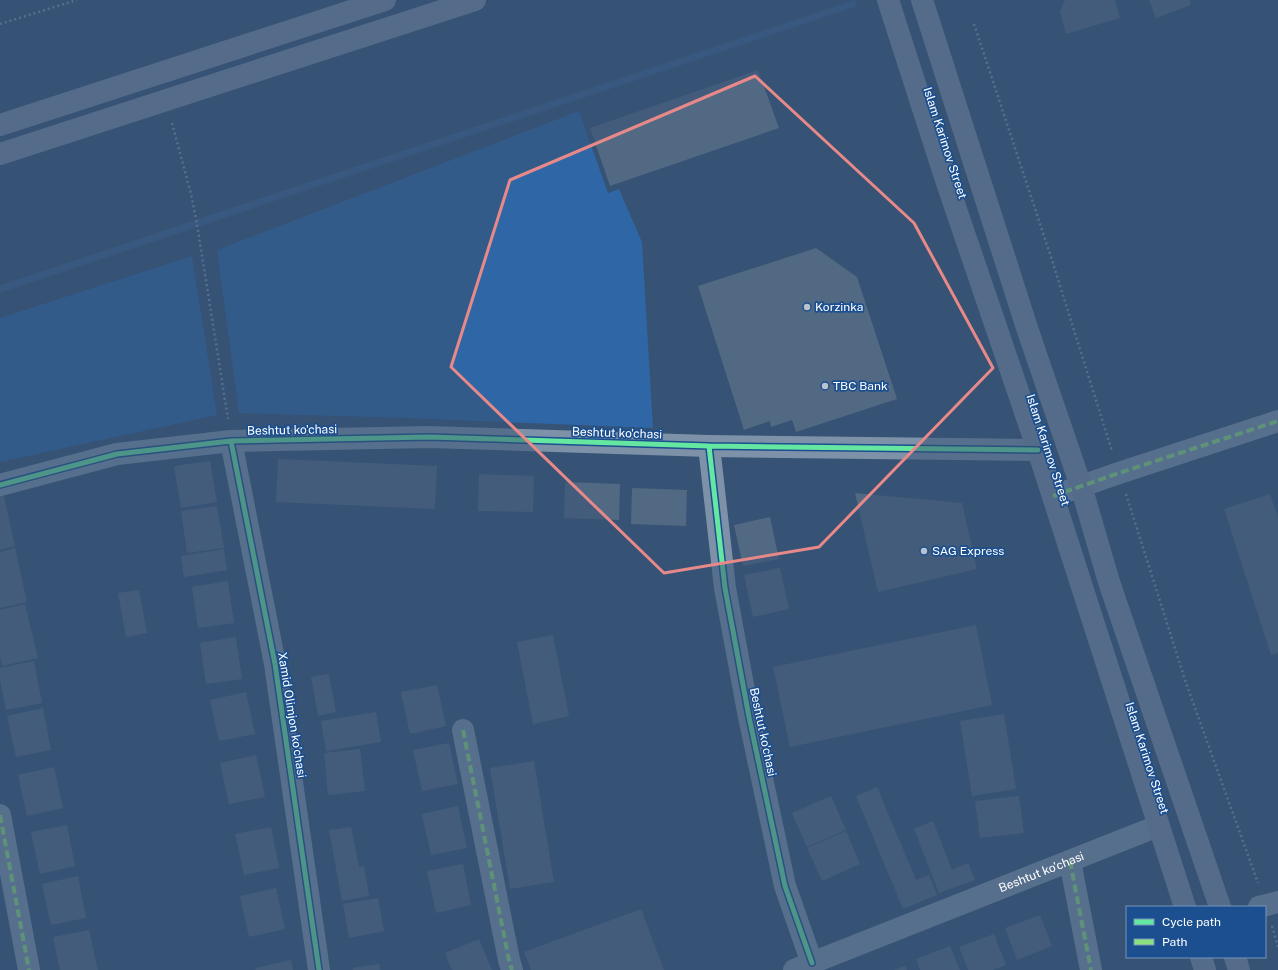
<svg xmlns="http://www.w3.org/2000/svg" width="1278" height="970" font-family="'Public Sans',sans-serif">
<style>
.green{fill:#2f66a5}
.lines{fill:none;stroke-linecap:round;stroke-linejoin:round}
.stream{stroke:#3b618d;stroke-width:7}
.building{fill:#526984}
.path{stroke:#7d92a8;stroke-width:2.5;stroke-dasharray:2 3;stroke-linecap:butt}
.minor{stroke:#7d92a8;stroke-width:22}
.secondary{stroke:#798da4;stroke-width:22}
.quiet{stroke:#8de07e;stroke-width:4;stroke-dasharray:8 4;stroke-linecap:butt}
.cycleway-casing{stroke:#1b4f8f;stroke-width:8}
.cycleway{stroke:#66e7a1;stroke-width:5}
.marked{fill:none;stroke:#e88989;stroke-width:3;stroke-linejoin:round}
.poi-dot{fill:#b9c2ce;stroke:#1b4f8f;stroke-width:1.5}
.labels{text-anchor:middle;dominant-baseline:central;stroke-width:3.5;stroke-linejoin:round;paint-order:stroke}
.street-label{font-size:12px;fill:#fff;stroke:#1b4f8f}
.poi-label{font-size:12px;fill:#fff;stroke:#1b4f8f;text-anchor:start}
</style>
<rect width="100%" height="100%" fill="#365274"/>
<path class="green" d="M579 111 608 193 619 189 642 242 653 428 405 418 239 413 217 250Z
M192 256 217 415 0 462V318Z"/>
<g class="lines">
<path class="stream" d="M0 289 853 4"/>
</g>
<path class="building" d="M1065 0H1115L1120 18 1066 34 1060 12Z
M1149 0H1190L1191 5 1156 18Z
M758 70 779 128 610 186 590 128Z
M816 248 857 277 897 399 796 432 792 420 771 427 770 421 744 430 698 286Z
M278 459 437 466 435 509 276 502Z
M210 461 217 502 181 508 174 466Z
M479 474 534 476 533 512 478 511Z
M565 482 620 484 619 520 564 518Z
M632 488 687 490 686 526 631 524Z
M3 492 15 546 0 550V493Z
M855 493 962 503 977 569 878 592Z
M1270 494 1278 517V653L1271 655 1224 509Z
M217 506 224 548 187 553 181 511Z
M770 517 779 559 743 566 734 525Z
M15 548 27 602 0 608V552Z
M224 549 227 570 184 577 181 556Z
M780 568 789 609 753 617 744 575Z
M228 581 234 623 198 628 192 587Z
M139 590 147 633 126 637 118 593Z
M25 604 38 658 2 666 0 657V610Z
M976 625 992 705 790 747 773 667Z
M553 635 569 716 533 724 517 642Z
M236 637 242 679 206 684 200 643Z
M34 661 42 703 6 710 0 679V668Z
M329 674 336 712 318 716 311 677Z
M437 685 446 726 410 734 401 692Z
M246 692 255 734 219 741 210 700Z
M43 708 51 750 16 757 7 716Z
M376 712 381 742 326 751 321 721Z
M1004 714 1016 789 972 796 960 721Z
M449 743 458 784 422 791 413 750Z
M360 749 365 791 328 795 324 753Z
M256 755 265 797 229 804 220 763Z
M534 761 554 882 510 889 490 768Z
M54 767 63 808 27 816 18 775Z
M877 787 916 880 929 875 937 895 903 909 856 796Z
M831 796 846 830 807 847 792 813Z
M1019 796 1024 833 980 838 975 801Z
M458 806 467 848 431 855 422 814Z
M933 821 952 870 968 863 975 880 939 893 914 829Z
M67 825 75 866 40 874 31 832Z
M271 827 279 868 244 875 235 834Z
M351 827 359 867 364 866 369 896 342 901 329 830Z
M846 831 860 864 822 881 807 848Z
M463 864 471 905 436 913 427 871Z
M78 876 86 918 51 925 42 884Z
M276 888 285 929 249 937 240 896Z
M378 898 384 931 349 938 343 904Z
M641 909 664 970H531L524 952Z
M1040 915 1052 946 1017 960 1005 928Z
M89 930 98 970H60L53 937Z
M994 934 1006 965 992 970H968L959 947Z
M479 939 492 970H452L445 953Z
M950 946 960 970H920L916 959Z
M291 960 293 970H256L255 968Z
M379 964 380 970H353L352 968Z
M905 966 907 970H894Z"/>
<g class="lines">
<path class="path" d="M0 24 77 0
M974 24 1051 257 1112 451
M172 123 191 194 197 224 228 419
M1126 494 1186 683 1258 883
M1272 926 1278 947"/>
<g class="minor">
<path d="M231 441 275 664 319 970"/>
<path d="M709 446 725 588 749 717 785 886 812 963"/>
<path d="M0 485 117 454 231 441 429 437 709 446 1038 450"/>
<path d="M1053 496 1119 473 1278 421"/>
<path d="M463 730 509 960 512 970"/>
<path d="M0 815 29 970"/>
<path d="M1070 861 1091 970"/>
<path d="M1259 907 1278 902"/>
<path id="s1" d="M794 970 1158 826"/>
</g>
<path class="secondary" d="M888 0 946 180 1038 450 1185 907
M922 0 1028 331 1081 486 1109 582 1220 907
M0 125 385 0
M0 154 475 0
M1201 957 1205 970
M1235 957 1239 970"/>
<path class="quiet" d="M1053 496 1119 473 1278 421
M463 730 509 960 512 970
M0 815 29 970
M1070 861 1091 970"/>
<defs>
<path id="cycleway" d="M231 441 275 664 319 970
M709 446 725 588 749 717 785 886 812 963
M0 485 117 454 231 441 429 437 709 446 1038 450"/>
</defs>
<use href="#cycleway" class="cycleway-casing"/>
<use href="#cycleway" class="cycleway"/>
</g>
<path d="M0 0H1278V970H0ZM755 76 914 223 993 368 819 547 664 573 451 367 510 180Z" fill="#365274" fill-opacity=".55" fill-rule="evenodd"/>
<path class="marked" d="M755 76 914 223 993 368 819 547 664 573 451 367 510 180Z"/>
<g class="poi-dot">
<circle cx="807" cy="307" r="4"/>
<circle cx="825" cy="386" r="4"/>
<circle cx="924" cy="551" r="4"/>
</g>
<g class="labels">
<g class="street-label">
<text transform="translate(945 143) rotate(72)">Islam Karimov Street</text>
<text transform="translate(292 430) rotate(-1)">Beshtut ko'chasi</text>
<text transform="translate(617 433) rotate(2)">Beshtut ko'chasi</text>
<text transform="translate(1048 450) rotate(72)">Islam Karimov Street</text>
<text transform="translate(292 715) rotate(81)">Xamid Olimjon ko'chasi</text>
<text transform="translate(763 732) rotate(78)">Beshtut ko'chasi</text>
<text transform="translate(1147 758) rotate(72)">Islam Karimov Street</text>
<text stroke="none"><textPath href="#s1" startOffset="266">Beshtut ko'chasi</textPath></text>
</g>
<g class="poi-label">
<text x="815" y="307">Korzinka</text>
<text x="833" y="386">TBC Bank</text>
<text x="932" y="551">SAG Express</text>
</g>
</g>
<rect x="1126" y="906" width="140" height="52" fill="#1b4f8f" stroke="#7695bc"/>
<rect x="1134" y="919" width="20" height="6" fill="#66e7a1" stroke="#7695bc"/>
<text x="1162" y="926" font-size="12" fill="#ffffff">Cycle path</text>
<rect x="1134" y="939" width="20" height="6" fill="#8de07e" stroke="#7695bc"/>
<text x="1162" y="946" font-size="12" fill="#ffffff">Path</text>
</svg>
